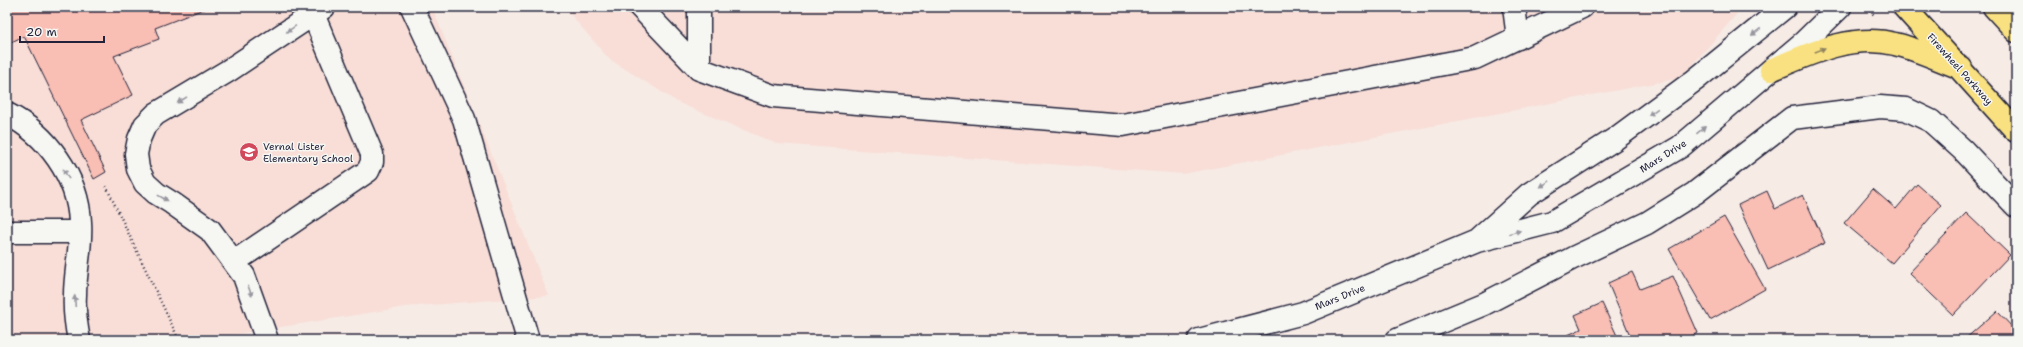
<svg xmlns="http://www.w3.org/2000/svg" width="2023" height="347" font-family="'Shantell Sans',sans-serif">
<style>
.built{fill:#f8ded7}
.building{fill:#f9beb4;stroke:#22223b}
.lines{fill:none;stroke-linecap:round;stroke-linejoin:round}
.minor-casing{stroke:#22223b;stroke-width:25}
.major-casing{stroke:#22223b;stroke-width:25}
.path{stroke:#22223b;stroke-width:2.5;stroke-dasharray:1 3;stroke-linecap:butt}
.minor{stroke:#f6f6f2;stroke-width:22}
.major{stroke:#f9e181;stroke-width:22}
.oneway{fill:#9797a0}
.oneway2{fill:#8e825e}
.labels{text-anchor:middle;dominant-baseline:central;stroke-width:3;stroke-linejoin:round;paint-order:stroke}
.street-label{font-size:10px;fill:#22223b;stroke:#f6f6f2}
.poi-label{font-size:10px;fill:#22223b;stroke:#f6f6f2;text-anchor:start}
</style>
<rect width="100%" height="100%" fill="#f7ebe6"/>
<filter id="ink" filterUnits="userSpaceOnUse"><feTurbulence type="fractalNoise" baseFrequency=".025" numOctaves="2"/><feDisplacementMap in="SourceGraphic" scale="8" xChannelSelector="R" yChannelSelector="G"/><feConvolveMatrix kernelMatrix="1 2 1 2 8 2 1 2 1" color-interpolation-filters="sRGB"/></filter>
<g filter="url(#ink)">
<path class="built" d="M7 7H432L549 296 405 307 226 336 214 340H7Z
M564 7H1743L1681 78 1183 174 777 144 679 103 609 59Z"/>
<path class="building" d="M7 7H209L155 28 159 39 114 56 133 95 81 120 106 172 94 179 24 36 7 44Z
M1917 184 1941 205 1892 263 1844 223 1873 189 1896 209Z
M1767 191 1775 209 1803 195 1825 243 1768 270 1738 205Z
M1966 213 2010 255 1953 315 1909 273Z
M1724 217 1765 289 1710 320 1669 249Z
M1632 272 1640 289 1673 276 1698 333 1682 340H1632L1608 283Z
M1602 303 1619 340H1557L1581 329 1575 315Z
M1997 311 2016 331V340H1964Z"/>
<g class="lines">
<defs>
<path id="minor" d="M412 7 464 119 528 340
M640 7 699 69
M699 7V69L773 96 1123 125 1475 58 1582 7
M1514 7 1518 38
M7 114C47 134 78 177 80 222 82 246 75 271 75 295 74 310 76 325 79 340
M7 232H80
M1479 239 1529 194 1615 139 1695 80 1785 7
M234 262 368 171 372 162V154L313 14
M267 340 244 276 210 230 172 203 156 193 145 183 138 169 136 154 139 139 145 125 156 114 228 71 324 7
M1199 340 1303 313 1477 241 1552 222 1680 147 1804 42 1840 7
M1397 340 1484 304 1573 258 1647 223 1695 193 1792 118 1880 107 1906 109 1931 121 1964 151 2016 206"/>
<path id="major" d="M1904 7 2016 131
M1994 7 2016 31
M1771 70C1809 54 1852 33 1895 44 1917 49 1939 60 1961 68"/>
</defs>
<use href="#minor" class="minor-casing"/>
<use href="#major" class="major-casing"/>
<path class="path" d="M1867 8 1874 15
M106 186 179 340"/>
<use href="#minor" class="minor"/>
<use href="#major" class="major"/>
</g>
<defs><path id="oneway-solid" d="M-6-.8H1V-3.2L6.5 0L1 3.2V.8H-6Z"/></defs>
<g class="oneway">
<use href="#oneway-solid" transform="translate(291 29) rotate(146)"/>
<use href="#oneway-solid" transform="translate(1756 32) rotate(142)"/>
<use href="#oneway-solid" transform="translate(182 100) rotate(148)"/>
<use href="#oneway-solid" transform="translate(1653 112) rotate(144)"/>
<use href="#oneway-solid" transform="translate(1701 130) rotate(-40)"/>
<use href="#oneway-solid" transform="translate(66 174) rotate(-120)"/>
<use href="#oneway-solid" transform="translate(1545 184) rotate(148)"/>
<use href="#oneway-solid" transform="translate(163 198) rotate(29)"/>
<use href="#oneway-solid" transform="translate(1515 232) rotate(-14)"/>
<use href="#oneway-solid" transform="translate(250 291) rotate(70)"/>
<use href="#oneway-solid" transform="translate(75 301) rotate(-93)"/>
</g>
<use class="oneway2" href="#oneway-solid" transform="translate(1820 50) rotate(-22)"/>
</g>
<defs>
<symbol id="school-disc" viewBox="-11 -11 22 22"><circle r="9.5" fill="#d1495b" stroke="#f6f6f2"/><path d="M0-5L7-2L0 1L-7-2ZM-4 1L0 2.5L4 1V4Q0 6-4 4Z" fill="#fff"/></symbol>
</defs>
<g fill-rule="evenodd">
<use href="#school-disc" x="238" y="141" width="22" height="22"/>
</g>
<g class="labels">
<g class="street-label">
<text transform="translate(1960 69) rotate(48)">Firewheel Parkway</text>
<text transform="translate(1663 156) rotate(-32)">Mars Drive</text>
<text transform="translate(1340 297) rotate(-22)">Mars Drive</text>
</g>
<g class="poi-label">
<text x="263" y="146">Vernal Lister<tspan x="263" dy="12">Elementary School</tspan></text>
</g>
</g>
<rect width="2023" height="347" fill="none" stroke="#f6f6f2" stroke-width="24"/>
<rect x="12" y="12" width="1999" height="323" fill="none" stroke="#22223b" stroke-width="1.5" filter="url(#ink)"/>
<path d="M20 36v6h84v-6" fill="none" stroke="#22223b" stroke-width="2"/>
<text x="26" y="36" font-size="12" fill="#22223b" stroke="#f6f6f2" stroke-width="3" paint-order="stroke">20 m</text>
</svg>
